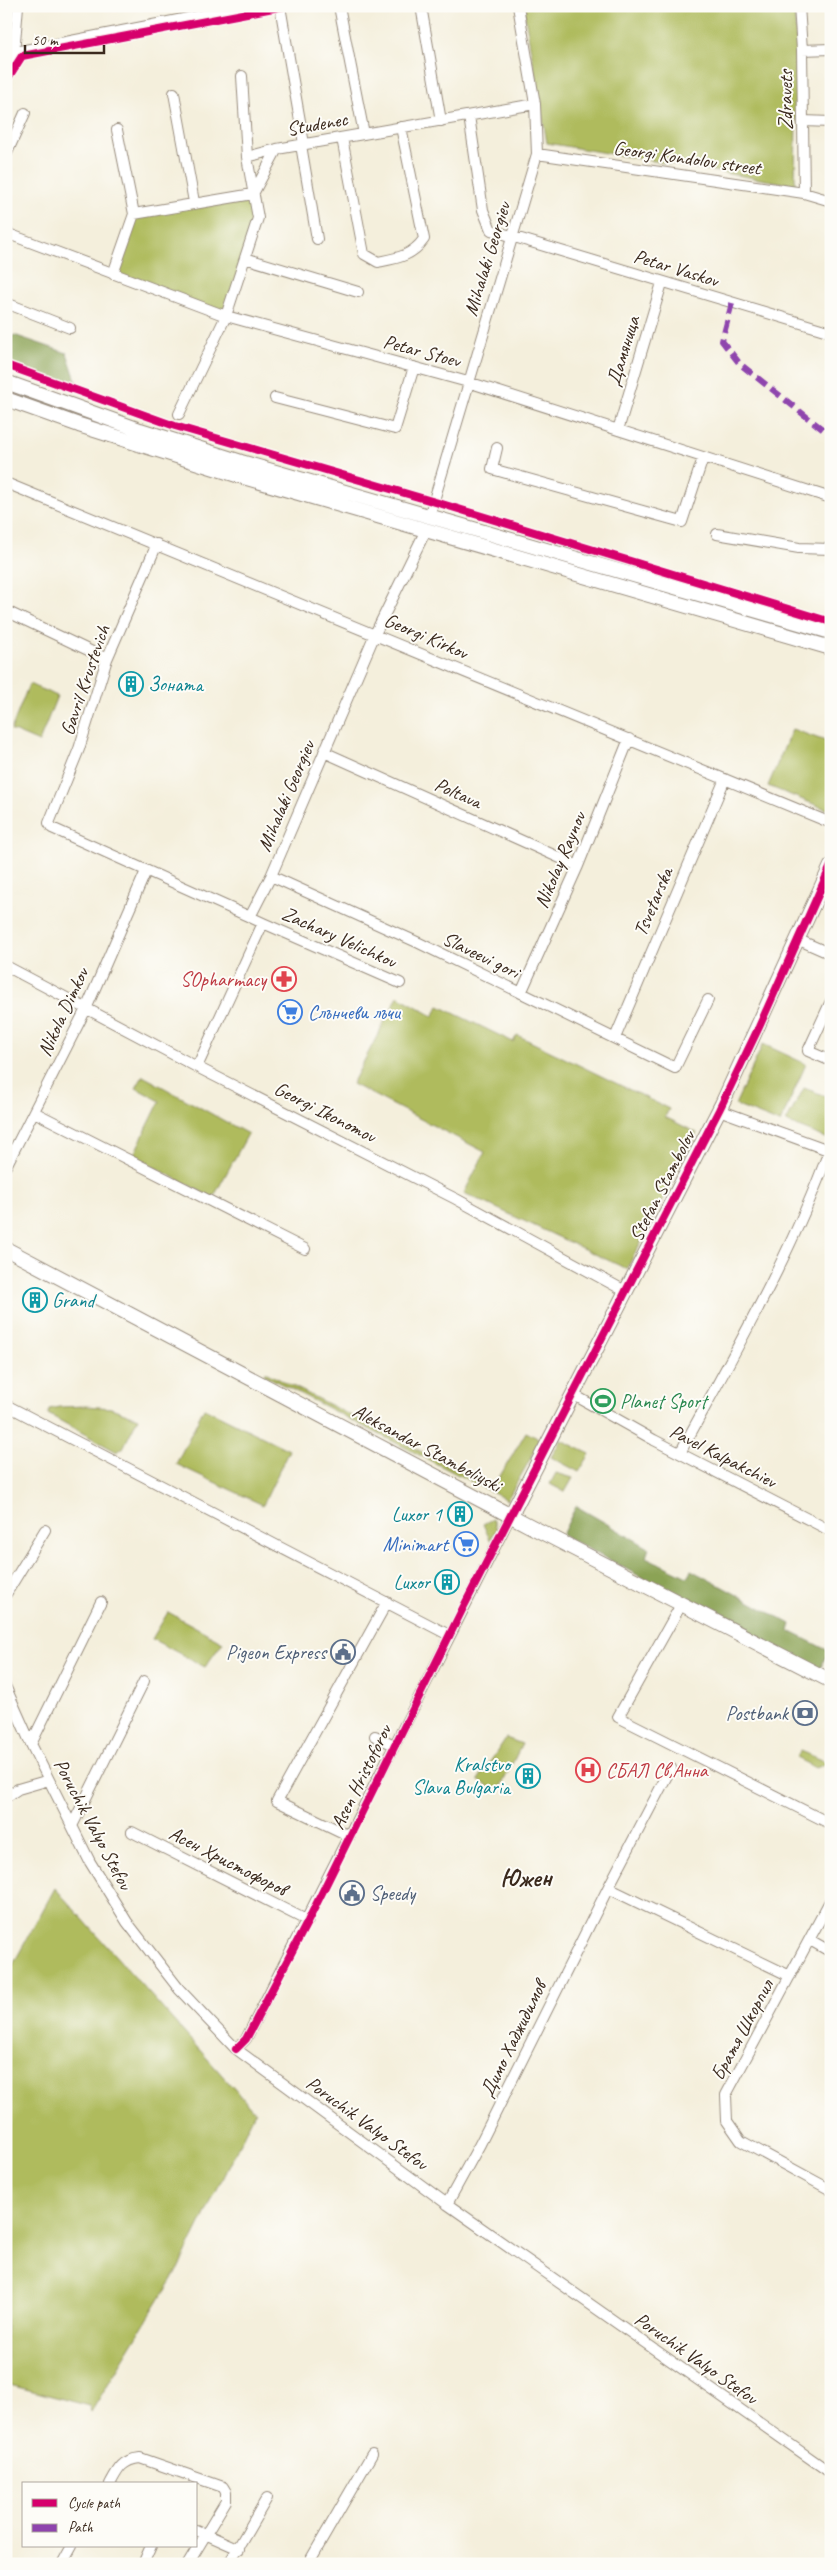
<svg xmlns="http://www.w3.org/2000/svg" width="837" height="2570" font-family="Caveat,sans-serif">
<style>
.green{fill:#afbb5d;stroke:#75723e}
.forest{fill:#8ba354;stroke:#636639}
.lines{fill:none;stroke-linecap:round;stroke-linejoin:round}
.street-casing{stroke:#988c7d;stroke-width:12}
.secondary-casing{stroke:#988c7d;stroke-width:16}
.street{stroke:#fff;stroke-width:10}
.secondary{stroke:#fff;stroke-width:14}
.quiet{stroke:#8e44ad;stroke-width:6;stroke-dasharray:12 6;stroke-linecap:butt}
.cycleway-casing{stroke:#fdfcf7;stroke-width:11}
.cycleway{stroke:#d6006c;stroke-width:8}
.labels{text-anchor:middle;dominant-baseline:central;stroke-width:4;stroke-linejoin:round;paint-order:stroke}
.street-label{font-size:20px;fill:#3b2a1e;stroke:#fdfcf7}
.culture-label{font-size:20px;fill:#0d838f;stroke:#fdfcf7;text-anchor:end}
.health-label{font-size:20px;fill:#be3a42;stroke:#fdfcf7;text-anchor:end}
.shop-label{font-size:20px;fill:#366cbe;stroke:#fdfcf7;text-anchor:start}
.leisure-label{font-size:20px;fill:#27864d;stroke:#fdfcf7;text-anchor:start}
.service-label{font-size:20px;fill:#4e5e75;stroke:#fdfcf7;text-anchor:end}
.district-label{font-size:25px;font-weight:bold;fill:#3b2a1e;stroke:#fdfcf7}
</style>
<rect width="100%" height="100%" fill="#fdfcf7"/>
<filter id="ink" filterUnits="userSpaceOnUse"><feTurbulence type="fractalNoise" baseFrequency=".02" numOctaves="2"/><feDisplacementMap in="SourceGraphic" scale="10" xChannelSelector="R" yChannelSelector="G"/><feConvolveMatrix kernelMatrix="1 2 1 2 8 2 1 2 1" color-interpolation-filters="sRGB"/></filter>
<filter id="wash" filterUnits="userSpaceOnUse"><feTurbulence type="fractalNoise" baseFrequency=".0096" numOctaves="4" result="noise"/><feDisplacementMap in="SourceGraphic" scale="20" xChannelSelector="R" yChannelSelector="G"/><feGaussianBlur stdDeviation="1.12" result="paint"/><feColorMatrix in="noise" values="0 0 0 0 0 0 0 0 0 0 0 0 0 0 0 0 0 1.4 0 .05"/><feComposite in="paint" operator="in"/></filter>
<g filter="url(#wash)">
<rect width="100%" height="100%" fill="#f4efdc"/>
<path class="green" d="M523 6H794L797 50 795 185 547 143Z
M253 194 258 218 226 316 113 274 134 214Z
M29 684 57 696 39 742 11 730Z
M792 729 831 743V811L768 786Z
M398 996 433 1016 439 1006 513 1042 517 1035 669 1109 665 1117 697 1133 627 1269 464 1193 485 1152 352 1084Z
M763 1044 806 1064 780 1123 735 1105Z
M143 1076 248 1134 213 1198 133 1156 160 1101 136 1088Z
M804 1088 831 1098V1140L786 1122Z
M265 1372 493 1488 526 1432 541 1440 507 1500 264 1375Z
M86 1406 111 1408 138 1418 123 1448 117 1452 48 1414 49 1409 59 1407Z
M204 1408 289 1450 263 1505 176 1464Z
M561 1440 590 1454 579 1472 551 1457Z
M556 1473 573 1478 565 1492 550 1484Z
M493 1519 497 1529 490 1540 483 1524Z
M168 1612 223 1642 205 1667 152 1639Z
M506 1738 522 1744 498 1792 478 1780Z
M801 1751 829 1763 816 1768 796 1758Z
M55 1888 255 2112 178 2269 91 2412 90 2406 6 2384V1977Z"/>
<path class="forest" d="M14 335 67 353 79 389 6 363V340Z
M576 1506 649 1548 646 1557 687 1577 691 1570 791 1624 789 1631 829 1651 819 1671 562 1535Z"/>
</g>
<g filter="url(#ink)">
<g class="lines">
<defs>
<path id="street" d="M280 6 304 144
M339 6 364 134
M421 6 441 121
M799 6 802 50 804 193
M802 50 831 49
M6 53 14 54 18 6
M174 93 194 202
M469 116 483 210 491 230 831 332
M803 121 831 122
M117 130 134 214
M342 138 364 254 378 262C398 258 412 256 424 239L401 127
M301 145 317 239
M537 154 804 193 831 201
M6 155 25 113
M247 157 277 149
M6 233 226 316 468 382 831 498
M245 258 358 292
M113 274 134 214 253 194 277 149 535 104
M6 303 70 328
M275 398 395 429 414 367
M179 414 226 316 258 218 247 157 242 76
M618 430 662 283
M497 448 492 469 682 522 703 458
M6 483 831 823
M429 517 537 154 535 104 518 6
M717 534 799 548 831 549
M157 544 107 659 79 749 49 823 52 828 250 917
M6 611 107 659
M324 752 578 866
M271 876 419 943 675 1068 708 1000
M263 923 400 983
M799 940 831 954
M6 966 197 1067 456 1199 627 1292
M521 993 578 866 629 739
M831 1001 808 1051 831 1061
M615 1038 725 779
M197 1067 263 923 250 917 271 876 375 634 426 530
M719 1110 831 1151
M34 1112 305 1249
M6 1166 86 1009 146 871
M574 1395 654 1440 831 1531
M6 1405 449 1635
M680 1453C733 1355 791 1255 829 1151
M6 1594 45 1530
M682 1603 618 1717 831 1824
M6 1688 31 1744 90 1862 127 1922 179 1989 236 2049 447 2204 831 2473
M375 1736 392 1744 393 1749
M31 1744 101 1602
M6 1797 18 1789 49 1780
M72 1826 144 1681
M132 1832 308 1921
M350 1836 277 1801 387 1602
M608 1888 790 1976
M831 1899 726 2095 727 2121 741 2141 831 2190
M810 1940 831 1952
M236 2049 246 2039 511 1515
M447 2204 480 2144 608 1888 671 1768
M110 2484C118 2469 122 2460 140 2458L223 2487 226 2492V2501L188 2564
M196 2530 239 2549
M231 2560 267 2498
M62 2564 72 2546
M143 2564 151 2546
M308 2564 372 2454"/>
<path id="secondary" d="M6 72 14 54 259 6
M6 382 140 430 241 462 831 632
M6 399 79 425 240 476 831 648
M6 1249 530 1526 831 1681
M511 1515 722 1104 831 866"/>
</defs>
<use href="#street" class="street-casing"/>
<use href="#secondary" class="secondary-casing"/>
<use href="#street" class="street"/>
<use href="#secondary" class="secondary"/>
<path class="quiet" d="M732 303 722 341 740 364 831 436"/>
<defs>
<path id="cycleway" d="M6 81 22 56 284 6
M6 365 175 426 442 504 831 622
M236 2049 246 2039 308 1921 463 1608 719 1110 759 1027 831 866"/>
</defs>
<use href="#cycleway" class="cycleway-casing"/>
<use href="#cycleway" class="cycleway"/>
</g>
</g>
<defs>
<symbol id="building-ring" viewBox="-11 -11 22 22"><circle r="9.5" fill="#fdfcf7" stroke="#0f9aa8" stroke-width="1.5"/><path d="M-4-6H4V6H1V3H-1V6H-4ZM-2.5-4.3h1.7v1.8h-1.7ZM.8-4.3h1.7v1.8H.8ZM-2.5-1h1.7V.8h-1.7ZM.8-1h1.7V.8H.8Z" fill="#0f9aa8"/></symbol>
<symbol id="pharmacy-ring" viewBox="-11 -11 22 22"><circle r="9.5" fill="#fdfcf7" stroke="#e0444e" stroke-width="1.5"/><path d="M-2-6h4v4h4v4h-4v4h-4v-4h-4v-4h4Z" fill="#e0444e"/></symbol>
<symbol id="supermarket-ring" viewBox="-11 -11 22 22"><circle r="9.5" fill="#fdfcf7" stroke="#3f7fe0" stroke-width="1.5"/><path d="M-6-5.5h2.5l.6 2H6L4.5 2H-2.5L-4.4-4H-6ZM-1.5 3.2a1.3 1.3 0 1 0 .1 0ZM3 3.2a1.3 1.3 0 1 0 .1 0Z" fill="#3f7fe0"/></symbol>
<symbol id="stadium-ring" viewBox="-11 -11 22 22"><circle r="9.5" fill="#fdfcf7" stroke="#2e9e5b" stroke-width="1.5"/><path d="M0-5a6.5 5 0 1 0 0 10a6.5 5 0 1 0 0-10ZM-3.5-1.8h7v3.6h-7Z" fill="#2e9e5b"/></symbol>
<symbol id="civic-ring" viewBox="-11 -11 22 22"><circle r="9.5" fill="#fdfcf7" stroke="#5c6f8a" stroke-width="1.5"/><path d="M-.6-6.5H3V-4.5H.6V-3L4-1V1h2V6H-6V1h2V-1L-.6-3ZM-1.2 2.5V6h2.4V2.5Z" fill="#5c6f8a"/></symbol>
<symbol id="bank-ring" viewBox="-11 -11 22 22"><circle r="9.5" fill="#fdfcf7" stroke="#5c6f8a" stroke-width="1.5"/><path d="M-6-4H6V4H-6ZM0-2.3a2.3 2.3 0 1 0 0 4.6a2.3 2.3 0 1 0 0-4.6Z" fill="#5c6f8a"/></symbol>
<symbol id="hospital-ring" viewBox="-11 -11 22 22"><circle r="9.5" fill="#fdfcf7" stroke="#e0444e" stroke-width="1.5"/><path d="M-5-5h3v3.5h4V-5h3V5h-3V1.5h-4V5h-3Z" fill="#e0444e"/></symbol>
</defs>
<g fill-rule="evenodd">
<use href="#building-ring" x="117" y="670" width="28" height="28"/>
<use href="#pharmacy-ring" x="270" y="965" width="28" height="28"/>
<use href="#supermarket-ring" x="276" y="998" width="28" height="28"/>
<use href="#building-ring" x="21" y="1286" width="28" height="28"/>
<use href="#stadium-ring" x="589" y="1387" width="28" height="28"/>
<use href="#building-ring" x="446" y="1500" width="28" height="28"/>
<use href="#supermarket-ring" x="452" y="1530" width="28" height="28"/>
<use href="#building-ring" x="433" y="1568" width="28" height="28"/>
<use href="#civic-ring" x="329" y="1638" width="28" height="28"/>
<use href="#bank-ring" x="791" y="1699" width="28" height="28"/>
<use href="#hospital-ring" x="574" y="1756" width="28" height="28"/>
<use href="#building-ring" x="514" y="1762" width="28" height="28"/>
<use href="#civic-ring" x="338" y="1879" width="28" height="28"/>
</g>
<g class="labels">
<g class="street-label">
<text transform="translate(785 100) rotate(-90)">Zdravets</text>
<text transform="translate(317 124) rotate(-10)">Studenec</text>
<text transform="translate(687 158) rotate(8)">Georgi Kondolov street</text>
<text transform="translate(487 259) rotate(-73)">Mihalaki Georgiev</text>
<text transform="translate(676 268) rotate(17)">Petar Vaskov</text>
<text transform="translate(422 351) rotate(15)">Petar Stoev</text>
<text transform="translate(623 351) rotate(-73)">Дамяница</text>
<text transform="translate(426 636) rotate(23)">Georgi Kirkov</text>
<text transform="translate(85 680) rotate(-71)">Gavril Krustevich</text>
<text transform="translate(458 793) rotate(24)">Poltava</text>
<text transform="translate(286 796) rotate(-67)">Mihalaki Georgiev</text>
<text transform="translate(560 860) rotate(-67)">Nikolay Raynov</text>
<text transform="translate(653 902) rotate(-67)">Tsvetarska</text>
<text transform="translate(339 937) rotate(24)">Zachary Velichkov</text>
<text transform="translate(481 955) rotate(26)">Slaveevi gori</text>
<text transform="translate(63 1012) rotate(-65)">Nikola Dimkov</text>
<text transform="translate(325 1112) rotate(27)">Georgi Ikonomov</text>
<text transform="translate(662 1186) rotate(-63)">Stefan Stambolov</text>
<text transform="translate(427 1448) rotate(28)">Aleksandar Stamboliyski</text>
<text transform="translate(723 1456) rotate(27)">Pavel Kalpakchiev</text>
<text transform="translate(361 1777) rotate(-64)">Asen Hristoforov</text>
<text transform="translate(93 1824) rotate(62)">Poruchik Valyo Stefov</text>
<text transform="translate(228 1861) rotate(27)">Асен Христофоров</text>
<text transform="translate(742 2030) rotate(-62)">Братя Шкорпил</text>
<text transform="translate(513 2039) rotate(-64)">Димо Хаджидимов</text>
<text transform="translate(367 2123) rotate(36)">Poruchik Valyo Stefov</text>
<text transform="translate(696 2358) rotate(35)">Poruchik Valyo Stefov</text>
</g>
<g class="culture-label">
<text x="148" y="684" text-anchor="start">Зоната</text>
<text x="52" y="1300" text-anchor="start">Grand</text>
<text x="442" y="1514">Luxor 1</text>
<text x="430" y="1582">Luxor</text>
<text x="510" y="1764">Kralstvo<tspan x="510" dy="23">Slava Bulgaria</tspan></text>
</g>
<g class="health-label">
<text x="266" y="979">SOpharmacy</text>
<text x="606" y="1770" text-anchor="start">СБАЛ Св,Анна</text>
</g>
<g class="shop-label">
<text x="308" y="1012">Слънчеви лъчи</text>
<text x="448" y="1544" text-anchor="end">Minimart</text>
</g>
<g class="leisure-label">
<text x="620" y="1401">Planet Sport</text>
</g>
<g class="service-label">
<text x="326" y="1652">Pigeon Express</text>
<text x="788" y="1713">Postbank</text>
<text x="370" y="1893" text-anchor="start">Speedy</text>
</g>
<g class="district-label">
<text x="526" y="1878">Южен</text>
</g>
</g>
<rect width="837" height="2570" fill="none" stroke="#fdfcf7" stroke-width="25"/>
<rect x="22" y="2482" width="175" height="65" fill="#fdfcf7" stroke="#afa8a0"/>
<rect x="32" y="2499" width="25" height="8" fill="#d6006c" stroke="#afa8a0"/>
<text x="68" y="2508" font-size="15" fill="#3b2a1e">Cycle path</text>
<rect x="32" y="2524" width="25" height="8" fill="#8e44ad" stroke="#afa8a0"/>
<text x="68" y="2532" font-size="15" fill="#3b2a1e">Path</text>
<path d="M25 45v8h79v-8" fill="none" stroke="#3b2a1e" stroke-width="2.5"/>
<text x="32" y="45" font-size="15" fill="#3b2a1e" stroke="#fdfcf7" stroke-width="4" paint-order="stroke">50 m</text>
</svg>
